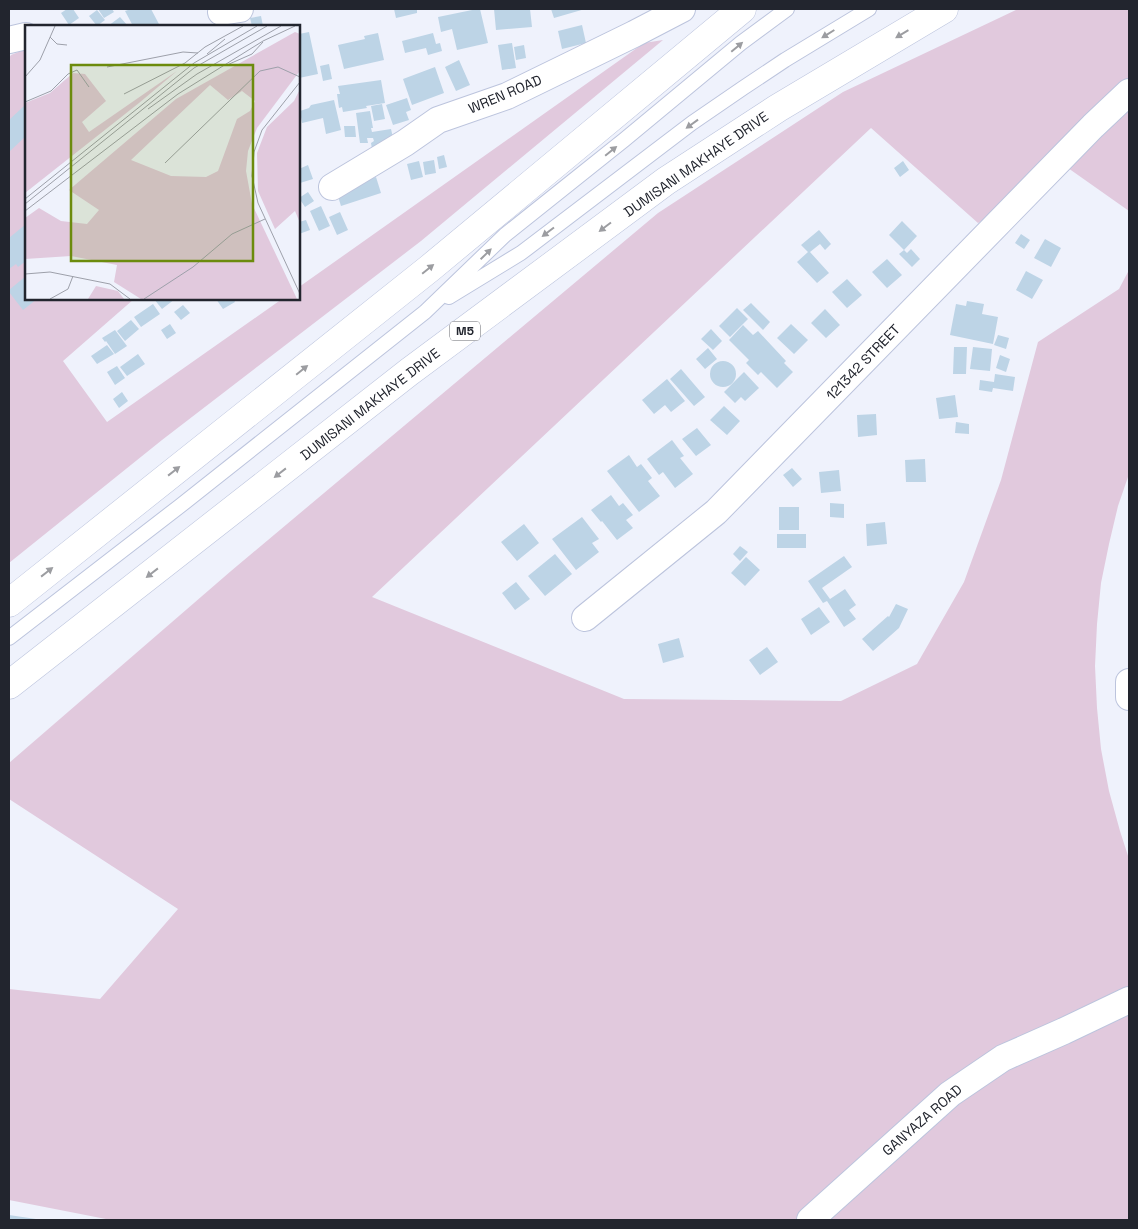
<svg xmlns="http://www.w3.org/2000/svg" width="1138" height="1229" font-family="'Space Grotesk',sans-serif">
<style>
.green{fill:#e1c9dd}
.building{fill:#bdd4e6}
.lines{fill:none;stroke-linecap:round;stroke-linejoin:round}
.service-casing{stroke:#bcc4dd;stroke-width:16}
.minor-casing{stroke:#bcc4dd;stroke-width:28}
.primary-casing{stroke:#bcc4dd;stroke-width:29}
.service{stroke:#fff;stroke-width:14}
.minor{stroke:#fff;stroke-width:26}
.primary{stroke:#fff;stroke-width:28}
.oneway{fill:#9c9da1}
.labels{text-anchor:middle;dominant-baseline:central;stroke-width:4.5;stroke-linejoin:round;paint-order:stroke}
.shield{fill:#fff;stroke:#64666d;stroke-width:1}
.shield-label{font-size:12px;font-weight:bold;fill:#22252e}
.street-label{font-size:14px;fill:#22252e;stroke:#fff}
.inset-road{fill:none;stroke:#9da0aa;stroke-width:1}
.view{fill:#6c8b0d;fill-opacity:0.15;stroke:#6c8b0d;stroke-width:2.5}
.inset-edge{fill:none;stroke:#22252e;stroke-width:2.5}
</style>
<rect width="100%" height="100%" fill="#eff2fc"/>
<path class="green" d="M1018 9H1129V211L1068 168 978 223 871 128 372 597 624 699 841 701 917 664 964 582 1001 480 1038 342 1119 289 1129 270V474L1118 506 1109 544 1101 583 1097 624 1095 666 1097 708 1101 749 1109 791 1120 831 1129 859V1220H111L9 1200V989L100 999 178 909 9 799V763L231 571 658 213 843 92Z
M663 40 421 241 162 440 9 563V58L11 55 26 49V299H134L63 361 107 422 282 299H299V287L644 43Z"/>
<path class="building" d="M67 9H73L79 18 69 25 61 13Z
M98 9H112L114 12 104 18Z
M131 9H151L160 26H133L125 11Z
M394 9H417V13L396 18Z
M477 9H480L488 43 457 50 452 29 441 32 438 17Z
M494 9H530L532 27 496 30Z
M551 9H585L554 18Z
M97 10 105 20 97 26 89 16Z
M261 16 263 26H252L250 18Z
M120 17 128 26H108Z
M582 25 586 43 562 49 558 31Z
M309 32 318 74 299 78V34Z
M378 33 384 60 344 69 338 45 365 39 364 36Z
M433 33 436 44 440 43 442 51 428 55 426 48 405 53 402 41Z
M512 43 516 68 502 70 498 45Z
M524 45 526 58 516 60 514 47Z
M459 60 470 85 456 91 445 67Z
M329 64 332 79 323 81 320 66Z
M435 67 444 93 412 105 403 79Z
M381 80 385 103 366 106 367 108 343 112 342 107 339 108 337 94H340L338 86Z
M407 98 411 110 406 112 409 120 393 125 386 105Z
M334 100 341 130 326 134 323 118 302 123 300 111 309 108 311 105Z
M382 104 385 119 374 121 371 106Z
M24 106 26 109V136L9 152V120Z
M370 111 373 128H371L372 132 391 129 394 142 372 149 371 143 374 141 373 138H367L368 143H360L356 113Z
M344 126H355L356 137H345Z
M444 155 447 167 439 169 437 157Z
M434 160 436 173 425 175 423 162Z
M419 161 423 177 411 180 407 164Z
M903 161 909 170 900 177 894 168Z
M308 165 313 179 300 183 299 169Z
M376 177 381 193 341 206 336 190Z
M308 192 314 201 305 207 299 198Z
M321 206 330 226 319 231 310 211Z
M340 212 348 230 337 235 329 217Z
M306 220 310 230 299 234V222Z
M902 221 917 236 904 250 889 235Z
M26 224V261L18 267 16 264 9 269V238Z
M819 230 831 244 825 250 820 244 810 252 829 273 817 283 797 262 808 252 801 245Z
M1021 234 1030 240 1024 249 1015 243Z
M1045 239 1061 248 1051 267 1034 258Z
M911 249 920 259 912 267 899 254 904 250 907 253Z
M887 259 902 275 887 288 872 272Z
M1026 271 1043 280 1032 299 1016 290Z
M26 276V299H37L23 310 9 292V290Z
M847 279 862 295 847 308 832 292Z
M154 299H175L162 309Z
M216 299H235L234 300 235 302 223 309Z
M967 301 984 304 982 314 998 317 993 344 950 335 956 304 966 306Z
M751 303 770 322 763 330 743 310Z
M153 304 160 314 141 327 134 317Z
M183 305 190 313 181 320 174 312Z
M737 308 748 319 730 337 719 326Z
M825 309 840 325 826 338 811 323Z
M131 320 139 329 125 341 117 331Z
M170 324 176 333 167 339 161 330Z
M791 324 808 340 794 354 777 338Z
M743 325 753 335 758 331 786 361 784 363 793 372 777 388 761 372 758 375 746 363 749 360 729 340Z
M711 329 722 341 713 350 701 339Z
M115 330 127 346 115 354 106 341 105 342 102 338Z
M998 335 1009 338 1006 349 994 345Z
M107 345 114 354 97 364 91 356Z
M954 347H967L966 374H953Z
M973 347 992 349 990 371 970 369Z
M708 348 717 359 705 369 696 359Z
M138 354 145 364 127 376 120 367Z
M1000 355 1010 359 1006 372 996 368Z
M710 374a13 13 0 1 1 26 0a13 13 0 1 1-26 0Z
M117 366 125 378 115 385 107 372Z
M681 369 705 397 694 406 670 379Z
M744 372 759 388 745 401 741 397 735 403 724 392Z
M995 374 1015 377 1013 391 993 388 992 392 979 390 980 380 994 382Z
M667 379 685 401 671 412 665 405 654 414 642 400Z
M122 392 128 401 119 408 113 399Z
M955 395 958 417 939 419 936 398Z
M724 406 740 421 727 435 710 420Z
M876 414 877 435 858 437 857 415Z
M956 422 969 424V434L955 433Z
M697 428 711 445 696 456 682 439Z
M672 440 684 456 680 458 693 474 675 488 663 472 659 475 647 459Z
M629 455 637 467 641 464 652 478 648 481 660 496 639 512 607 471Z
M925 459 926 482H906L905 460Z
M792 468 802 479 793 487 783 475Z
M839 470 841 491 821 493 819 472Z
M611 495 619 506 623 503 633 515 626 520 633 528 617 540 602 521 601 522 591 510Z
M830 503 844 504V518L830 517Z
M779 507H799V530H779Z
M582 517 599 539 592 543 599 552 576 570 552 539Z
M885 522 887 544 867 546 866 524Z
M524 524 539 543 517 561 501 542Z
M777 534H806V548H777Z
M740 546 748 552 740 561 733 554Z
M555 554 572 574 545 596 528 576Z
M844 556 852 567 822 588 830 599 845 589 856 605 849 610 856 619 844 627 827 601 823 603 808 581Z
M746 557 760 570 745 586 731 573Z
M516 582 530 599 515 610 502 593Z
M896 604 908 609 899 628 873 651 862 639 888 616 889 617Z
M819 607 830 622 811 635 801 619Z
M679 638 684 657 663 663 658 644Z
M767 647 778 662 760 675 749 660Z
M9 1215 36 1219V1220H9Z"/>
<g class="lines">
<defs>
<path id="service" d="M449 297 521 253 692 123 743 88 785 60 869 9
M9 638 180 506 425 312 505 235 624 140 741 43 787 9"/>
<path id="minor" d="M221 12 240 9
M9 40 26 36
M332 187 405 143 438 120 507 96 634 34 682 9
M585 618 716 512 1093 126 1129 92
M1129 682V697
M810 1220 950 1094 1003 1058 1064 1031 1129 1000"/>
<path id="primary" d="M9 603 430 268 742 9
M9 685 409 372 666 181 778 108 944 9"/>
</defs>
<use href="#service" class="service-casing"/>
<use href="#minor" class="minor-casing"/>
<use href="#primary" class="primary-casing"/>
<use href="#service" class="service"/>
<use href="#minor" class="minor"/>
<use href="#primary" class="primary"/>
</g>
<defs><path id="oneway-solid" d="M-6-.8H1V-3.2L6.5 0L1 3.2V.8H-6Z" transform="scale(1.25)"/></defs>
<g class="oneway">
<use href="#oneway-solid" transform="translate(828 34) rotate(148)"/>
<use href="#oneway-solid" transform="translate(902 34) rotate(149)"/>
<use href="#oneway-solid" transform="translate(737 47) rotate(-40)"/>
<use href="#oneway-solid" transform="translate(692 124) rotate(144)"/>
<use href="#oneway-solid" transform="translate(611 151) rotate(-39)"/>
<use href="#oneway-solid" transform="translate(605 227) rotate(143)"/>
<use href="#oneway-solid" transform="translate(548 232) rotate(143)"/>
<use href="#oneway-solid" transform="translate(486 254) rotate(-44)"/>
<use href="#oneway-solid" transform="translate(428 269) rotate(-39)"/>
<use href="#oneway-solid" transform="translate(302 370) rotate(-39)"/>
<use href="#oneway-solid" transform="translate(174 471) rotate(-38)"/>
<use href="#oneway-solid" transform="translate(280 473) rotate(142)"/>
<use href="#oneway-solid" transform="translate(47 572) rotate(-38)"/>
<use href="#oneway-solid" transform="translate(152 573) rotate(142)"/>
</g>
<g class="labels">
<rect class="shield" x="450" y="321.5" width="30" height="19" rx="4"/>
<g class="shield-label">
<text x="465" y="331">M5</text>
</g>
<g class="street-label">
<text transform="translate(505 94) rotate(-23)">WREN ROAD</text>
<text transform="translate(696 164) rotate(-35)">DUMISANI MAKHAYE DRIVE</text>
<text transform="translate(863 362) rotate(-46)">121342 STREET</text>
<text transform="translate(370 404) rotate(-38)">DUMISANI MAKHAYE DRIVE</text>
<text transform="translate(922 1120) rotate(-41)">GANYAZA ROAD</text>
</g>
</g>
<g transform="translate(25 25)">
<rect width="275" height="275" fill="#eff2fc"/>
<path d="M270 7 275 9 274 47 232 103 223 126 221 146 227 179 272 274H116L89 257 92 240 46 231 0 234V193L14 183 36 196 62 199 74 185 44 165 151 74ZM185 60 203 75 217 66 230 76 225 86 212 94 193 146 181 152 146 151 106 135ZM152 46 114 78 0 168V78L25 68 48 48 60 49 81 76 57 97 64 107ZM275 64V198L270 186 250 204 233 166 232 128 242 102 269 76ZM71 261 93 266 99 274H63Z" fill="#e1c9dd" fill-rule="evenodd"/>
<path class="inset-road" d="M25 12 32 19 42 20M182 29 200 14M202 40 227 29 238 17M82 42 158 27 173 28M0 52 15 35 30 1M275 57 237 105 229 127 227 151 233 178 275 269M99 69 160 38 180 22 218 1M0 77 26 66 43 49 52 45 64 62M123 84 172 49 256 1M140 138 235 46 253 42 275 52M0 174 169 38 232 1M0 179 169 43 242 1M0 186 153 69 238 16 270 1M0 249 25 247 85 259 105 274M25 274 43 264 48 251M119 274 168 242 207 209 240 194"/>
<path class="view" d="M46 40H228V236H46Z"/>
<rect width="275" height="275" class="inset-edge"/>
</g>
<rect width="1138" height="1229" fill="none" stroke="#22252e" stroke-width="20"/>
</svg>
